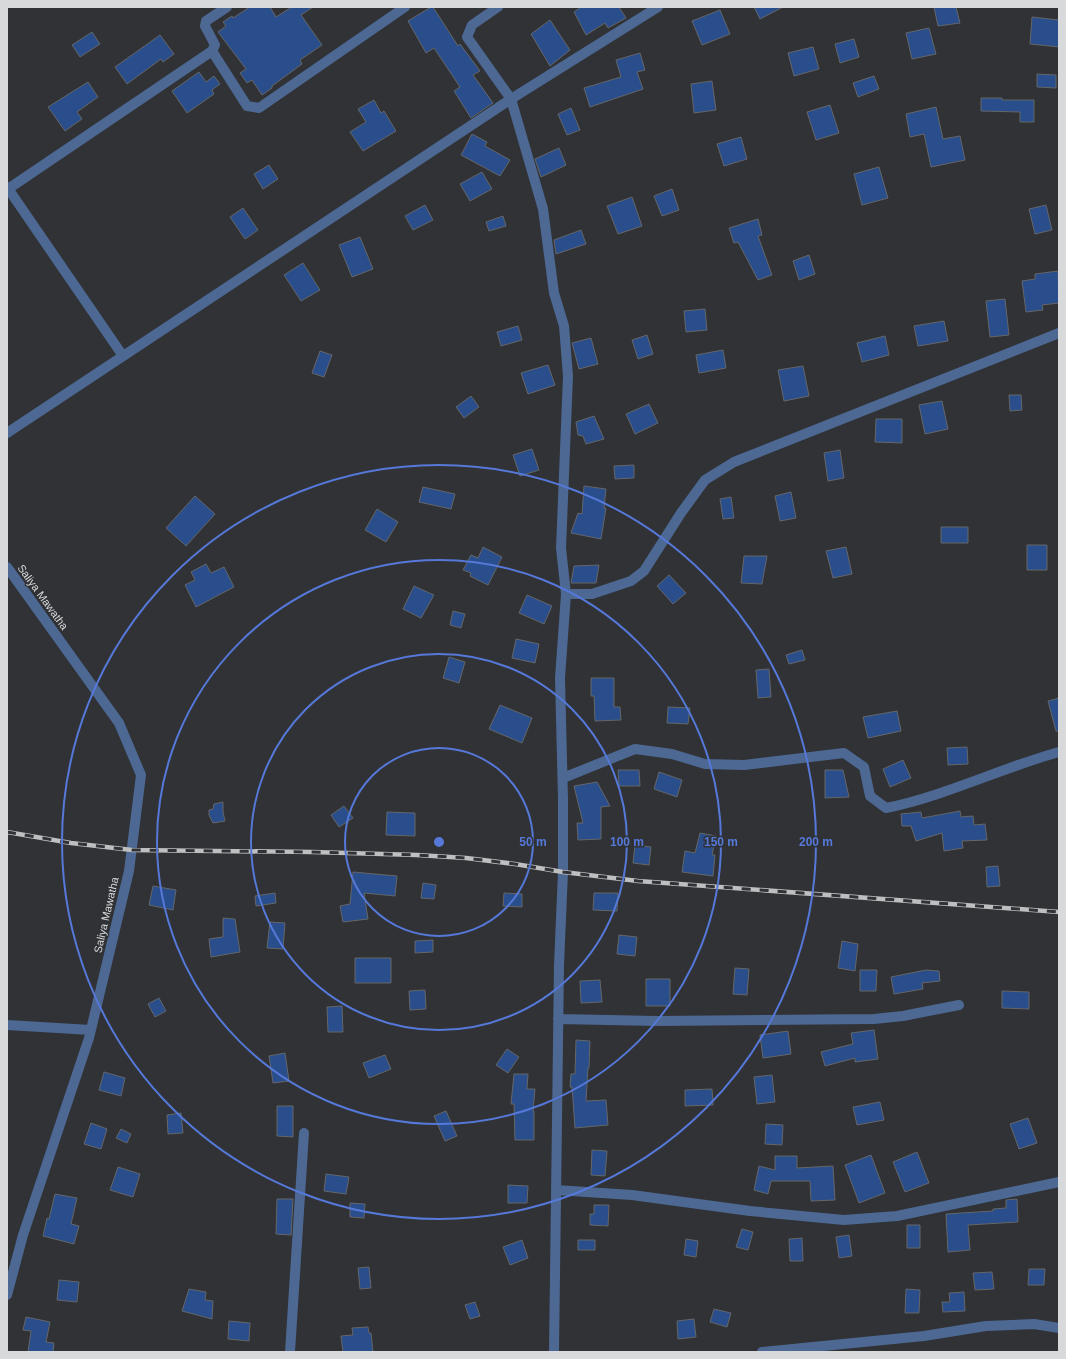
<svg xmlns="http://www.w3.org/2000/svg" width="1066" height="1359" font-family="Helvetica,sans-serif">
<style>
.building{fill:#294e8b;stroke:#646669}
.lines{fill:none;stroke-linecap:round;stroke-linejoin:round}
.minor{stroke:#4d6893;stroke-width:10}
.rail-casing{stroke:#bdbfc1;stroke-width:4.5}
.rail{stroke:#303235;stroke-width:3;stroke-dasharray:9;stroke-linecap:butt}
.ring{fill:none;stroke:#5578d9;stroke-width:2}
.labels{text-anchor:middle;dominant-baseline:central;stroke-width:3;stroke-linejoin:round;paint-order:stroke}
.street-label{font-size:11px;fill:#d8d9db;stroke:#303235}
.centre{fill:#5578d9;stroke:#303235;stroke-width:2}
.ring-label{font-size:12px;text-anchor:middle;font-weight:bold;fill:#5578d9;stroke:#303235;stroke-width:3;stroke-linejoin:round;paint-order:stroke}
</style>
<rect width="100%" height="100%" fill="#303235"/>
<path class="building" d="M250 7H270L276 17 292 7H313L301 15 322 45 300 60 302 64 272 86V88L262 95 252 80 247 83 240 73 246 69 218 32 226 26 223 22 232 16 233 18Z
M431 7H433L458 46 460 44 480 71 473 75 493 103 471 118 454 91 460 87 434 48 426 53 408 21Z
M581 7H619L626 18 608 28 605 23 586 35 574 12Z
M754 7H783L760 19Z
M934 7H956L960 23 938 26Z
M720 10 730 34 702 45 692 21Z
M1032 17 1059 20V47L1030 44Z
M550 20 570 50 550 66 531 34Z
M929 28 936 54 912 59 906 33Z
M92 32 100 44 80 57 72 45Z
M160 35 174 54 163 62 161 59 127 84 115 67Z
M854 39 859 57 840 63 835 44Z
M813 47 819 69 794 76 788 53Z
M640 53 645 70 637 72 643 89 590 107 584 88 621 77 616 60Z
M199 72 206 82 214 76 220 84 212 90 214 94 187 113 172 91Z
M1037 74 1056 75V88L1037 87Z
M874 76 879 89 858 97 853 83Z
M712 81 716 110 694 113 691 84Z
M88 82 98 97 77 112 82 119 65 131 48 107Z
M981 98H1002V100H1034V122H1020V112L981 111Z
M374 100 381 113 384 111 396 131 363 151 350 132 366 122 358 109Z
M830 105 839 133 816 140 807 112Z
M936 107 943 139 960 136 965 160 931 167 924 134 910 137 906 114Z
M571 108 580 130 567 135 558 114Z
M472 134 487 142 485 146 510 160 500 176 461 155Z
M741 137 747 159 724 166 717 144Z
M559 148 566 165 541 177 535 159Z
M269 165 278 179 263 189 254 174Z
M879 167 888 198 862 205 854 174Z
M482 172 492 189 470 201 460 184Z
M672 189 679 210 662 216 654 196Z
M632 197 642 226 618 234 607 206Z
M425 205 433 220 413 230 405 216Z
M1046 205 1052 230 1035 234 1029 209Z
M243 208 258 230 245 239 230 217Z
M503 216 506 226 489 231 486 222Z
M758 219 762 235 758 236 772 275 758 280 738 242 734 243 729 228Z
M581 230 586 244 556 254 554 240Z
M360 237 373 269 352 277 339 245Z
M809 255 815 274 799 280 793 261Z
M303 263 320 290 301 301 284 275Z
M1058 271 1059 303 1042 305 1043 310 1026 312 1022 281 1035 279V274Z
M1005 299 1009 335 990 337 986 301Z
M705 309 707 330 686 332 684 311Z
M944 321 948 341 918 346 914 326Z
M518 326 522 340 501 346 497 332Z
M647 335 653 354 638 359 632 340Z
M885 336 889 355 862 362 857 343Z
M591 338 598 364 579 369 572 343Z
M723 350 726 368 699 373 696 355Z
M320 351 332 355 324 377 312 373Z
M548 365 555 385 528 394 521 373Z
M803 366 809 396 784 401 778 370Z
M1009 395H1021L1022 410 1010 411Z
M471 396 479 407 464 418 456 407Z
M942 401 948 429 925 434 919 405Z
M649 404 658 423 635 434 626 414Z
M594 416 604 439 586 444 583 436 578 435 576 422Z
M876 419H902V443L875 442Z
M532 449 539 470 520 476 513 455Z
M840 450 844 478 828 481 824 453Z
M634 465V478L615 479 614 466Z
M584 486 606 489 604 508H606L601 539 571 533 578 513 582 514Z
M423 487 455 494 451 509 419 502Z
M791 492 796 518 780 521 775 496Z
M195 496 215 514 186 546 166 528Z
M731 497 734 518 723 519 720 499Z
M377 509 398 522 386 542 365 530Z
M941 527H968V543H941Z
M1027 545H1047V570H1027Z
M483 547 502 557 488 585 470 576 471 573 463 570 471 555 478 558Z
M846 547 852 574 833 578 826 551Z
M744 556H767L762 584 741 583Z
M206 564 211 573 224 567 234 587 196 607 185 585 195 580 191 572Z
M599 565 596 583H571L574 566Z
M669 575 686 593 673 604 657 586Z
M414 586 434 595 421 618 403 609Z
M527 595 552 606 544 624 519 613Z
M453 611 465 614 461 628 450 625Z
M516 639 539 644 535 663 512 658Z
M802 650 805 660 789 664 786 655Z
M449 657 465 662 459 683 443 678Z
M769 669 771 697 758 698 756 670Z
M591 678H614V707H620L621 720 595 721 594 696H591Z
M1059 698V731H1056L1048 701Z
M500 705 532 718 522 743 489 729Z
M668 707 690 708 688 724 667 723Z
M897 711 901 731 868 738 863 717Z
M967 747 968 764 948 765 947 748Z
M903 760 911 778 890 787 883 769Z
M618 770H639L640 786H619Z
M825 770H843L849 797 825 798Z
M659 772 682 780 677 797 654 789Z
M597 782 610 806 601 807V839L578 840 577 823H583L574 786Z
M223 802V812L225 821 213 823 209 815V810L213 809 214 804Z
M344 806 353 818 339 827 331 815Z
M960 811 961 817 973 816 974 825 985 824 987 840 962 841 963 848 944 851 942 833 916 841 911 826H902L901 814 921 812 922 818Z
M387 812 415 813V836L386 835Z
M700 833 716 836 712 855H715L713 876 682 872 685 851 695 853Z
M635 845 651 847 649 865 633 863Z
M998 866 1000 886 987 887 986 867Z
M353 872 397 876 395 896 364 893 368 919 343 922 340 906 350 904Z
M423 883 436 885 434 899 421 898Z
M153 886 176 890 173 910 149 905Z
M275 893 276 903 256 906 255 896Z
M504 893 522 894V907L503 906Z
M594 893H618L617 911 593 910Z
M223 918 235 919 240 952 211 957 209 939 223 937Z
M270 922 285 923 283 949 267 948Z
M619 935 637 937 635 956 617 954Z
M433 940V952L415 953V941Z
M842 941 858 944 855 971 838 968Z
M355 958H391V983H355Z
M735 968 749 969 747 995 733 994Z
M860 970H877L876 991H860Z
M926 970 939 971 940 981 922 983 923 989 894 994 891 977Z
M646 979H670V1006H646Z
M600 980 602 1002 581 1003 580 981Z
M425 990 426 1009 410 1010 409 991Z
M1002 991 1029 992V1009L1002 1008Z
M159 998 166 1011 155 1017 148 1004Z
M342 1006 343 1032H328L327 1007Z
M874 1030 878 1059 855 1062V1058L825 1066 821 1052 853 1044 851 1033Z
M788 1031 791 1054 763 1058 760 1035Z
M576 1040 590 1041 589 1068H588L586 1101 606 1100 608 1125 575 1128 572 1087H570L571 1074H575Z
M507 1049 519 1057 508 1073 496 1065Z
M285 1053 289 1081 273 1083 269 1056Z
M385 1055 391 1069 369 1078 363 1063Z
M104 1072 125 1078 121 1096 99 1090Z
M514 1074H528L527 1089H535L533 1111H534V1140H515L514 1104H511Z
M772 1075 775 1102 757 1104 754 1077Z
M712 1089 713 1105 685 1106V1090Z
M880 1102 884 1120 857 1125 853 1107Z
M277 1106H293V1137L277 1136Z
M446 1111 457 1136 445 1141 434 1116Z
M181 1113 183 1133 168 1134 167 1115Z
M1028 1118 1037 1143 1019 1149 1010 1124Z
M91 1123 107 1129 101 1149 84 1144Z
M766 1124 783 1125 782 1145 765 1144Z
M121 1129 131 1134 127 1143 116 1138Z
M592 1150 607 1151 605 1176 591 1175Z
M917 1152 929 1183 905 1192 893 1162Z
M871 1155 885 1193 859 1203 845 1165Z
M775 1156H797V1168L833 1166 835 1200 811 1201 810 1181H771L768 1194 754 1190 759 1166 775 1170Z
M118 1167 140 1174 133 1197 110 1190Z
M326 1174 349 1177 346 1194 324 1191Z
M508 1185 528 1186 527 1203H508Z
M55 1194 77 1198 71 1224 79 1226 74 1244 43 1236 47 1218 49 1219Z
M277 1199H293L291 1235 276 1234Z
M1017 1199 1018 1222 968 1225 970 1250 948 1252 946 1214 993 1211V1209L1006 1208V1200Z
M350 1203 365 1204 364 1218 350 1217Z
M594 1205H609L608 1226 590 1225V1214H594Z
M907 1225H920V1248H907Z
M742 1229 753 1232 748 1250 736 1247Z
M849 1235 852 1256 839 1258 836 1237Z
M802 1238 803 1261H790L789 1239Z
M686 1239 698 1241 696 1257 684 1255Z
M522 1240 528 1258 510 1265 503 1247Z
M578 1240H595V1250H578Z
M369 1267 371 1288 360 1289 358 1268Z
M1029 1269H1045L1044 1285H1028Z
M992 1272 994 1289 975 1290 973 1273Z
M59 1280 79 1282 77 1302 57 1300Z
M189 1289 206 1292 205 1300 213 1301 212 1319 182 1311Z
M906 1289 920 1290 919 1313H905Z
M964 1292 965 1311 943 1312 942 1302H950L949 1293Z
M475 1302 480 1316 470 1319 465 1305Z
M714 1309 731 1313 727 1327 710 1322Z
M26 1317 50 1322 46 1342 54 1343 53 1352H28L31 1331 23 1330Z
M694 1319 696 1337 678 1339 677 1321Z
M229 1321 250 1323 249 1341 228 1339Z
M368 1327 369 1333H371L373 1352H343L341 1336 353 1335 352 1328Z"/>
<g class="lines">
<path class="minor" d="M498 7 472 25 467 37 511 99 543 209 554 293 564 326 568 376 561 548 566 594 560 678 563 799V872L559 965 554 1352
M212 51 247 106 259 108 405 7
M7 187 123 356
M8 189 212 51 215 45 205 26 206 21 227 7
M7 433 511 99 658 7
M7 567 119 723 141 775 129 871 89 1038 23 1235 7 1295
M566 594H592L631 581 644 571 681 513 705 480 734 462 1059 333
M563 778 635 749 672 754 705 764 744 765 844 753 864 767 870 796 886 808C945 796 1001 768 1059 752
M558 1019 657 1021 874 1019 903 1016 959 1005
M7 1025 91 1030
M556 1190 632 1195 750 1211 844 1220 897 1216 1059 1182
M290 1352 304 1133
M762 1352 924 1336 986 1326 1034 1324 1059 1328"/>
<defs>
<path id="rail" d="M7 832 71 843 132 850 312 852 417 855 466 858 515 864 563 872 638 881 1059 912"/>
</defs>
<use href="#rail" class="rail-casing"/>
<use href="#rail" class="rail"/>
</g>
<g class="ring">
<circle cx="439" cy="842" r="94"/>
<circle cx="439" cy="842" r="188"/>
<circle cx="439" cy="842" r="282"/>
<circle cx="439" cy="842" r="377"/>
</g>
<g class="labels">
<g class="street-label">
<text transform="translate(43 597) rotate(54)">Saliya Mawatha</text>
<text transform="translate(106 915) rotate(-77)">Saliya Mawatha</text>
</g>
</g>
<circle cx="439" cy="842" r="6" class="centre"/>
<g class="ring-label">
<text x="533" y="846">50 m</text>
<text x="627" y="846">100 m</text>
<text x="721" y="846">150 m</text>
<text x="816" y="846">200 m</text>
</g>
<rect width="1066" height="1359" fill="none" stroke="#d8d9db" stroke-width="16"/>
</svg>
